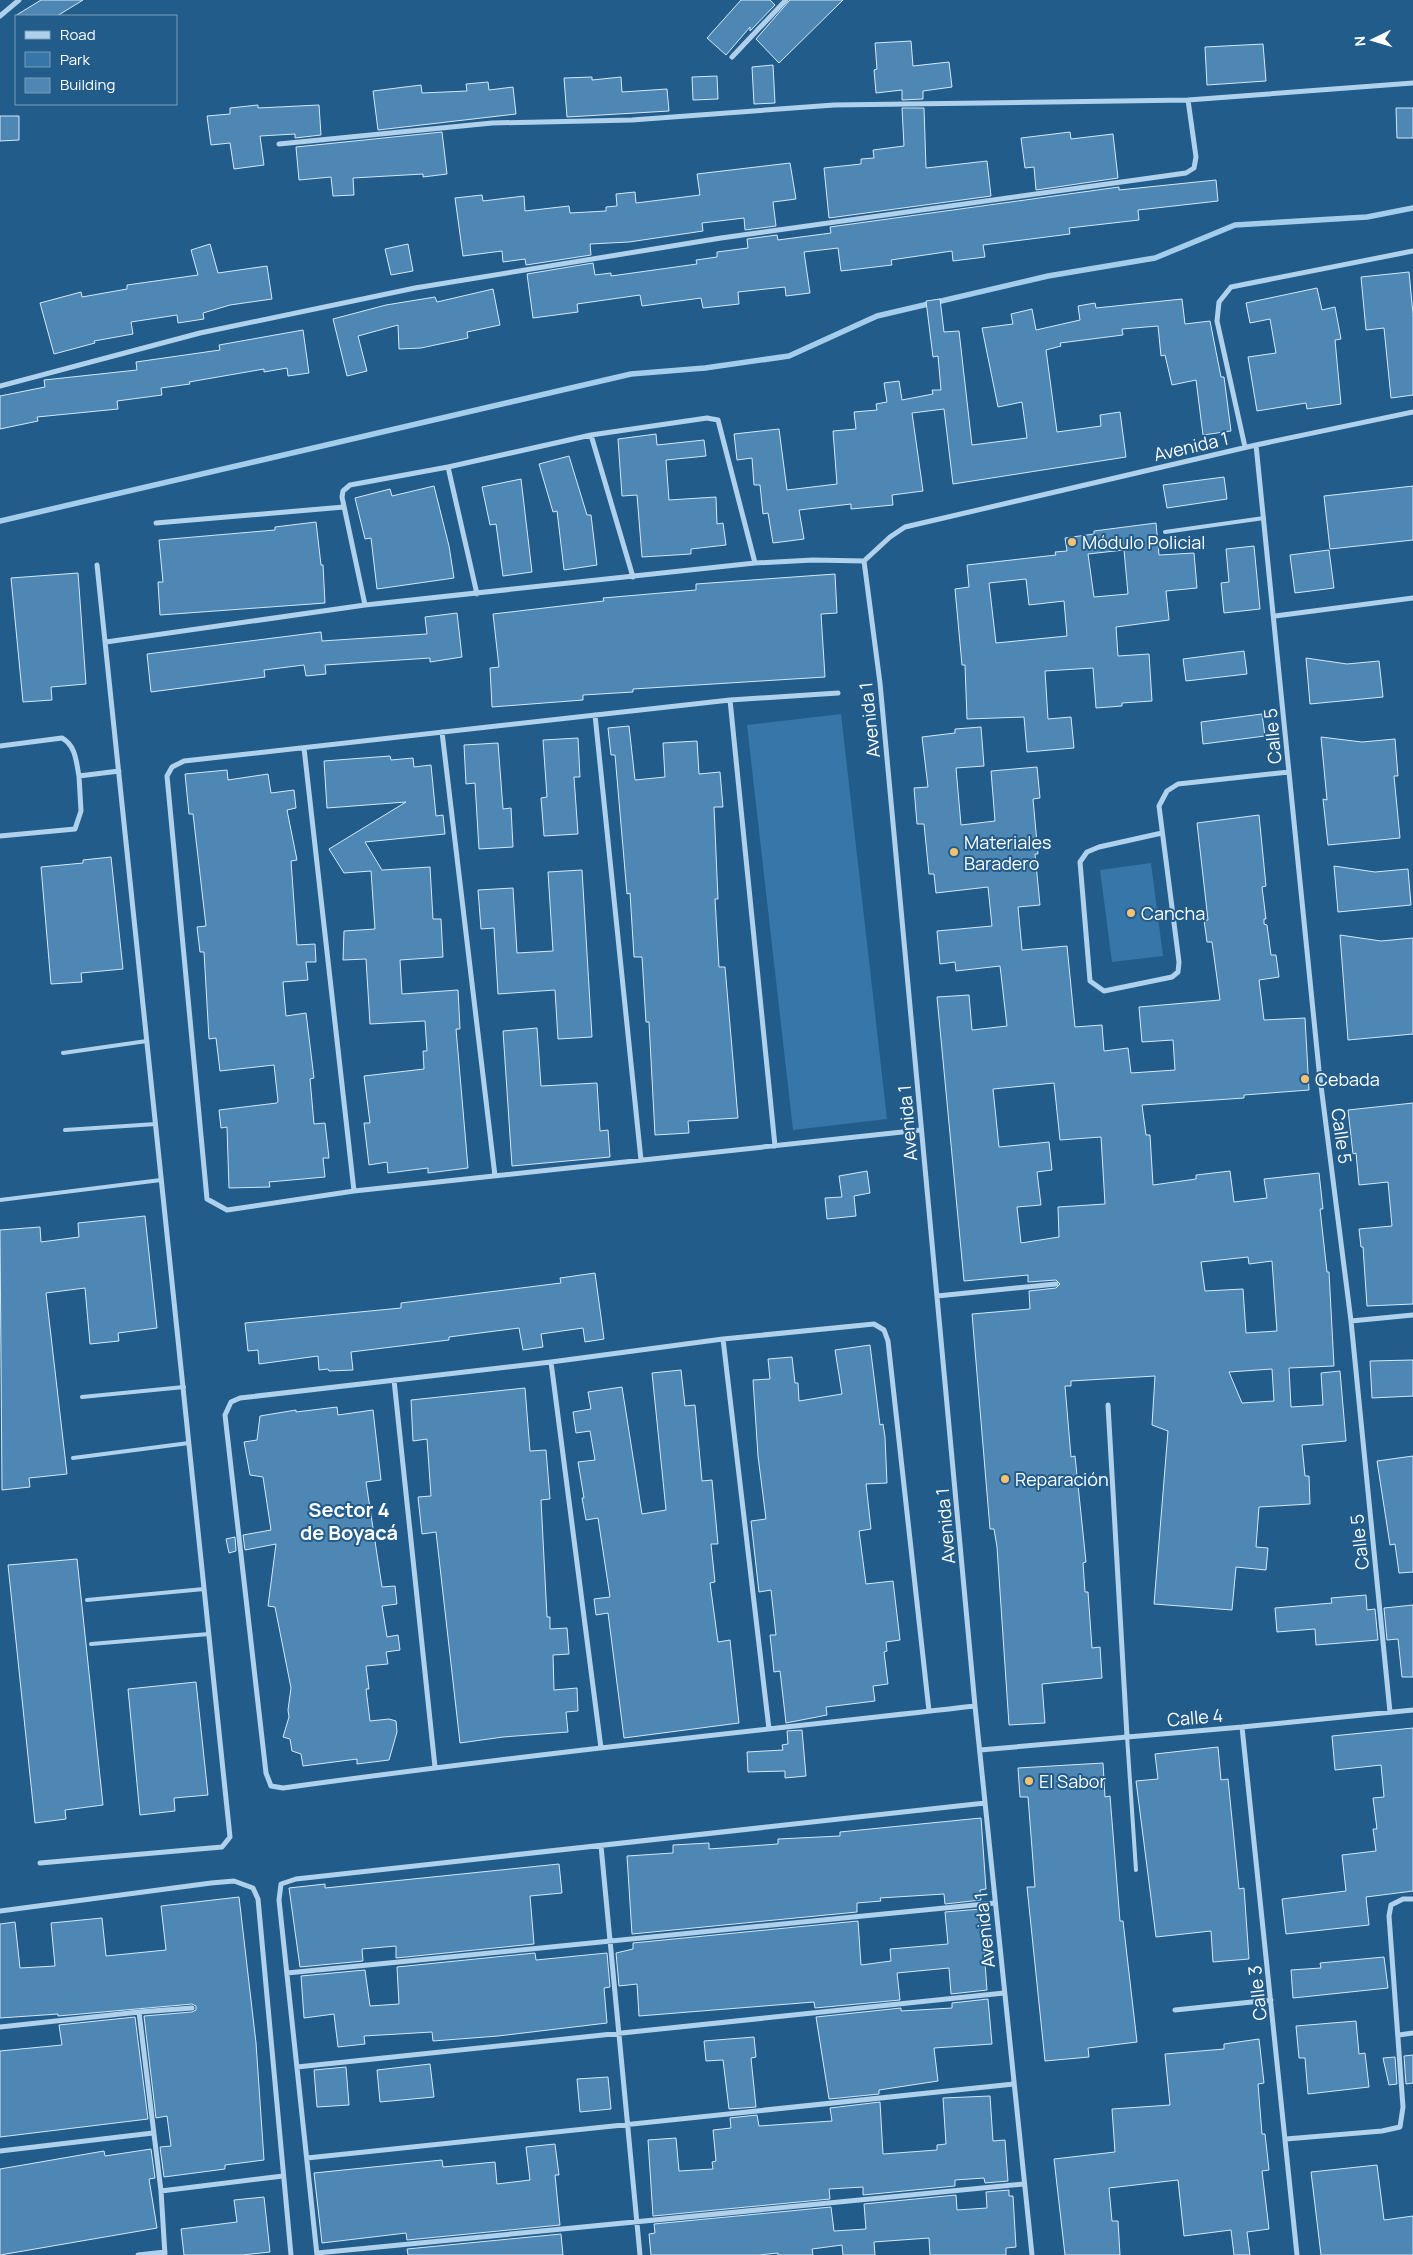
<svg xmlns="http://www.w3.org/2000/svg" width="1413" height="2255" font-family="Manrope,sans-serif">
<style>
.green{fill:#3676a8}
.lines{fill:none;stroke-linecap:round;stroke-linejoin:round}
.stream{stroke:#a4cdec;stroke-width:5.5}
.building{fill:#4f87b4;stroke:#d4e8f8;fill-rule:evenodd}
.service{stroke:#b0d1eb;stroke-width:4}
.minor{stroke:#b0d1eb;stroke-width:5}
.poi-dot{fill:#f6c272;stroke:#225c8b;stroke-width:2}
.labels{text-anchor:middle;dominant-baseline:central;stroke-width:4;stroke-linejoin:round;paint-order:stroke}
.street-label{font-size:18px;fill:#fff;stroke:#225c8b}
.poi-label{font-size:18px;fill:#fff;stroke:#225c8b;text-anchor:start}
.quarter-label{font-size:20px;font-weight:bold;fill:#fff;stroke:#225c8b}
</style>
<rect width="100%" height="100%" fill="#225c8b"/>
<path class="green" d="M841 714 887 1119 793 1130 747 725Z
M1151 863 1163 956 1112 962 1100 870Z"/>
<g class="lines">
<path class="stream" d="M0 521 631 374 705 368 789 356 877 316 1048 276 1155 258 1235 225 1367 217 1413 208"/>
</g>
<path class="building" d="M41 0H83L57 16H15Z
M741 0H770L775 5 750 31V27L726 55 707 38Z
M790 0H843L779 63 756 39Z
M911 41 913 66 949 62 952 87 923 91V99L902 100V90L876 93 874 70 877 69 875 43Z
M1263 44 1266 81 1207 85 1205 47Z
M773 65 775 103 754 104 752 67Z
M717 76 718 99 693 100 692 77Z
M592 77V80L621 77 622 92 667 89 669 111 567 117 564 78Z
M488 82 489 90 513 87 516 114 378 130 373 91 421 85 422 93 467 91 466 84Z
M258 105V108L319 105 321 135 295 138V134L260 136 264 165 234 169 230 143 211 145 207 116 230 114V108Z
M902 108H924L926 168 987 161 991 196 829 218 824 168 861 164V159L874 158 873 150 904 146Z
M1396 108H1413V138H1397Z
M0 116H19V140L0 141Z
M442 132 447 174 423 177V174L353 178 354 195 333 196 331 177 299 180 296 147Z
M1070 132 1071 139 1113 134 1118 178 1036 190 1034 167 1025 168 1021 138Z
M790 163 796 199 773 202 776 226 745 230 744 218 702 223 703 231 629 242 590 244 591 255 526 265 525 259 503 262 502 251 463 256 455 198 482 195 483 201 524 196 525 211 569 206 570 213 606 211V207L617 206 616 194 635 192 636 203 700 195 697 174Z
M1216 180 1218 201 1138 210 1139 220 1069 228 1070 234 983 245 985 257 953 261 952 251 891 260 892 265 841 271 838 248 804 252 810 293 786 296 785 287 738 292 739 304 703 308 701 298 642 306 640 295 577 304 578 312 533 318 527 274 593 263 595 275 611 273V276L697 264 696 260 717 257V252L748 248 747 239 777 235 778 240 831 233 830 227 1119 187V190Z
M210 244 218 273 267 266 272 299 230 305 203 313 204 319 178 323 177 315 131 322 133 334 94 341 95 343 54 354 40 303 81 292 82 297 127 289V285L198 275 191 250Z
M408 244 413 271 391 275 385 249Z
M1409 272 1413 314V395L1391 398 1384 328 1366 330 1361 277Z
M1317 288 1322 310 1335 307 1341 339 1335 340 1341 404 1307 409 1306 403 1257 411 1248 357 1276 353 1270 319 1250 323 1246 303Z
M493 289 500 325 467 332 468 338 421 348 399 349 398 325 358 336 367 371 347 376 333 319 386 305 435 297 437 302Z
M940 299 944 332 959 331 972 445 1027 438 1022 402 998 407 982 328 1013 324 1011 314 1032 309 1036 330 1080 320 1078 306 1095 303 1096 308 1182 299 1185 324 1210 321 1221 377H1224L1231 431 1203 435 1196 380 1172 385 1165 355 1161 356 1158 326 1122 329 1123 335 1060 343 1061 346 1046 350 1057 432 1101 426 1100 415 1120 412 1126 457 953 484 944 409 912 413 923 491 892 495 893 505 851 509V504L799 510 804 539 773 543 768 513 763 514 760 485H754L752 458 737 460 734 434 779 429 787 490 837 484 833 431 856 429 854 412 877 410 876 404 887 402 884 383 899 381 902 400 933 394 932 390H941L938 356 933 357 926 301Z
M303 330 309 373 288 376 287 368 264 372V369L189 382 190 384 161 388 162 395 117 401 118 409 37 417 38 421 0 429V396L45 387 44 380 137 370 136 362 220 350 219 345Z
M656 434 657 445 704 440 706 456 666 460 669 500 716 497 717 524 723 523 726 545 691 549V554L642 557 637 495 622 496 618 439Z
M569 456 587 515H591L597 565 564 570 557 511 553 512 539 464Z
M1224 477 1227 499 1167 508 1163 485Z
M521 479 532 572 503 576 496 524 490 525 482 487Z
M434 486 449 546 454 578 377 589 371 538 365 539 355 498 390 489 392 496Z
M1413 486V540L1330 549 1324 496Z
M316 522 321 565H323L325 603 160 615 158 582H163L159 540 275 530V527Z
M1156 523 1159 555 1194 553 1197 588 1166 591 1169 620 1116 627 1118 656 1149 654 1152 701 1122 703V706L1096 708 1093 668 1045 671 1048 719 1071 717 1074 748 1027 752 1024 717 967 719 965 665H962L955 589 969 587 967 565 1056 555 1055 552 1067 551 1065 538 1094 534V531ZM1124 550 1128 594 1094 597 1088 554ZM1026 579 1029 605 1064 601 1067 636 996 643 989 583Z
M1254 546 1260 609 1224 613 1221 583 1229 582 1226 549Z
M1329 550 1334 588 1295 593 1290 555Z
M78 573 86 684 51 687 52 700 23 702 11 578Z
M835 574 837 613 821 614 825 677 633 689V692L583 695V700L492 707 490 668 499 667 493 614 604 601 603 598 696 590V584Z
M457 613 462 657 430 662V658L325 665 326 674 306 676 304 665 264 670 265 677 151 692 147 654 321 632 322 641 427 634 425 617Z
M1244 651 1247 674 1186 681 1183 659Z
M1306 658 1347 664 1379 661 1383 697 1310 704Z
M1262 714 1265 736 1203 744 1201 722Z
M629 726 635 780 665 777 663 743 697 741 699 774 720 772 723 807H714L718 899H715L719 967H725L738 1118 688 1121 689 1133 655 1135 649 1022H646L642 957H634L630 893 627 894 615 755H611L608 728Z
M981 727 984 766 956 768 961 825 995 821 991 771 1037 767 1040 798 1033 799 1038 854H1035L1040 905 1018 907 1022 950 1067 946 1075 1027 1102 1025 1104 1051 1128 1048 1131 1073 1175 1070 1173 1040 1142 1042 1139 1007 1220 1000 1212 942H1207L1204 920H1208L1197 823 1259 815 1266 886 1262 887 1266 919H1264V924L1267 925 1271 955H1276L1279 977 1259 980 1264 1020 1305 1018 1309 1090 1244 1095V1098L1142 1105 1146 1135H1150L1153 1185 1196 1179V1175L1230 1171 1234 1202 1267 1198 1264 1179 1319 1173 1323 1209H1320L1327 1272H1329L1334 1366 1289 1368 1291 1407 1323 1405 1321 1373 1340 1371 1346 1441 1302 1445 1305 1476H1309L1310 1504 1259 1507 1256 1547 1268 1548 1266 1570 1236 1567 1232 1610 1154 1604 1168 1431 1152 1425 1155 1376 1071 1381V1386H1065L1071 1457 1075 1456 1086 1562 1083 1563 1085 1592H1088L1092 1648 1100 1647 1102 1678 1042 1684 1045 1723 1009 1725 997 1547 994 1529H990L972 1314 1030 1309 1029 1291 1056 1288 1060 1284 1056 1280 1028 1282V1275L964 1281 937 997 969 995 972 1030 1007 1026 1000 966 956 971 955 962 940 964 937 931 992 926 988 887 936 893 934 874H929L924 824H917L914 788 928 787 922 737 955 733V729ZM1054 1083 1060 1140 1101 1137 1105 1204 1058 1207 1059 1237 1021 1243 1017 1207 1041 1205 1037 1172 1052 1170 1049 1142 999 1147 993 1089ZM1248 1257 1249 1264 1272 1261 1277 1331 1246 1333 1243 1289 1205 1291 1201 1262ZM1272 1369 1274 1401 1242 1403 1229 1372Z
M1321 737 1362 742 1395 739 1398 776H1394L1400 838 1328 845 1323 799 1327 800Z
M578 738 580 777H574L578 834 544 836 541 798 547 797 543 740Z
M498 743 503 809 511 808 513 847 479 849 475 783 466 784 464 745Z
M390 756 391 760 413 758 414 767 431 765 436 816 443 815 445 834 365 842 382 870 430 867 433 919H441L443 957 400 960 402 994 458 990 460 1029H456L468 1168 428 1173V1168L388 1173 387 1162 369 1165 364 1123H370L364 1076 424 1069 423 1051H427L425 1021 370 1024 366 959 343 960 344 931 375 929 371 871 344 873 329 849 406 802 327 808 324 761Z
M227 770 228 780 268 774 271 793 294 790 296 808 287 810 297 860 291 861 297 945 315 944 316 962H306L308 980 283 982 286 1016 306 1013 314 1078 310 1079 314 1124 325 1123 329 1158H323L325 1177 269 1182 270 1187 229 1188 227 1127 221 1128 219 1110 277 1103 278 1101 274 1065 220 1071 216 1038 209 1039 204 952H200L197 927 206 926 193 814H189L185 774Z
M111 857 123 969 81 973 82 982 51 984 41 867 83 863V860Z
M1334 866 1375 872 1408 869 1411 905 1338 912Z
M582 870 592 1037 558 1039 555 990 498 994 494 928 481 929 478 890 513 888 517 953 553 951 548 872Z
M1340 935 1381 941 1413 938V1034L1348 1040Z
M537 1028 541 1086 597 1083 600 1131 608 1130 610 1157 512 1166 503 1031Z
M1413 1103V1304L1367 1306 1363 1247H1361L1359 1229 1392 1226 1388 1182 1359 1185 1356 1153 1353 1154 1348 1110Z
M867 1171 870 1193 854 1196 856 1216 827 1219 825 1198 842 1197 839 1176Z
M145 1216 157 1328 118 1333 119 1341 90 1344 85 1288 46 1293 67 1474 29 1478 30 1487 2 1490 0 1230 40 1227 41 1242 79 1237 78 1223Z
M595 1273 604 1339 585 1342 583 1328 541 1334 543 1347 523 1350 519 1328 449 1337V1340L351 1352 353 1370 329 1371 328 1369 319 1370 318 1356 259 1364 258 1350 248 1351 245 1323 401 1308V1303L561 1283 560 1278Z
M870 1345 880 1425 883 1424 885 1437 887 1483 866 1484 871 1529 859 1531 866 1584 893 1581 900 1640 886 1642 887 1651 884 1652 888 1684 873 1686 875 1701 826 1707 827 1715 786 1723 780 1671 774 1672 770 1635H776L771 1590 759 1592 751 1521 766 1519 758 1456 753 1380 770 1379 768 1359 792 1357 795 1383H798L799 1401 842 1394 835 1350Z
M1413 1360V1396L1372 1398 1370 1361Z
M681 1370 685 1406 695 1405 702 1481 712 1480 718 1544H711L715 1582 710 1583 718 1642 730 1640 739 1723 624 1738 608 1613 596 1615 594 1599 610 1597 598 1518 586 1520 582 1498H584L578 1462 595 1460 590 1431 576 1433 573 1412 591 1409 588 1392 622 1387 642 1514 666 1510 652 1373Z
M525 1388 530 1451 546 1450 550 1499 541 1500 547 1617H550V1629L567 1628 569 1654 553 1655 554 1690 577 1688 578 1711 566 1712 568 1732 503 1737 460 1743 436 1532 422 1534 418 1497 431 1496 427 1439 413 1441 411 1400Z
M337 1407 338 1415 373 1410 381 1480 366 1482 382 1587 395 1586 397 1604 382 1606 387 1637 398 1635 400 1650 386 1652 388 1664 366 1666 369 1689H366L370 1721 389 1719 396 1721 397 1732 389 1760 357 1764V1759L303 1766 301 1754 292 1751 290 1739 283 1737 289 1717 288 1710 291 1688 275 1607 268 1606 276 1544 245 1550 243 1535 271 1530 263 1477 250 1475 244 1442 257 1440 260 1416 296 1410V1412Z
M1413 1456V1572L1399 1573 1395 1544 1390 1545 1377 1461Z
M235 1537 236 1551 229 1553 226 1539Z
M77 1559 103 1805 65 1810 66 1819 35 1823 8 1565Z
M1366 1595 1367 1610 1375 1609 1378 1640 1316 1645 1315 1629 1277 1632 1275 1608 1332 1603 1331 1598Z
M1413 1605V1677H1402L1398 1639 1387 1640 1384 1608Z
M196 1682 208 1795 174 1798 175 1811 140 1815 128 1689Z
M1413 1728V1891L1366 1897 1369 1925 1286 1934 1282 1899 1346 1891 1342 1855 1376 1851 1373 1829H1377L1373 1798 1384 1797 1381 1765 1335 1770 1332 1736Z
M802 1730 806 1776 785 1778V1771L748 1772 747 1752 783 1750 782 1745 788 1744 787 1731Z
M1218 1747 1221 1780 1228 1779 1239 1889 1244 1888 1249 1959 1213 1962 1211 1931 1156 1937 1136 1781 1158 1779 1155 1754Z
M1103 1763 1105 1797 1110 1796 1120 1921H1123L1137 2042 1088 2048 1089 2057 1045 2061 1027 1887H1035L1028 1797H1020L1018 1768Z
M981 1818 986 1889 980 1890 981 1900 945 1904 944 1894 880 1898 881 1901 857 1903V1912L632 1934 627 1856 673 1853V1845L709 1843V1849L778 1844V1839L840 1836V1832Z
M559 1864 562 1893 530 1896 534 1944 396 1958V1946L362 1949 363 1961 300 1967 289 1888 325 1884V1888Z
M239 1897 256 2043 264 2160 225 2165V2169L164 2177 160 2147 171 2146 167 2116 156 2118 144 2016 192 2012 196 2010V2006L192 2004 58 2016V2014L0 2018V1924L15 1922 20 1968 55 1966 51 1923 102 1918 106 1956 166 1950 161 1906Z
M981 1909 987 1990 951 1994 949 1968 897 1973 900 2000 815 2008 814 2002 639 2016 637 1984 619 1986 616 1953 633 1949V1943L858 1921 861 1965 891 1961 890 1949 948 1944 945 1912Z
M535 1953 536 1960 607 1953 610 1987 604 1988 607 2023 498 2036 433 2041 432 2032 364 2036 365 2044 338 2047 334 2014 304 2018 301 1976 365 1970 370 2006 399 2004 397 1967Z
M1384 1957 1388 1988 1293 1998 1291 1970 1321 1968 1320 1963Z
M988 1999 992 2044 934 2048 938 2081 879 2090V2094L829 2099 816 2017 901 2008V2011L952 2008V2003Z
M135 2017 148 2119 0 2137V2051L62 2045 59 2025Z
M1356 2021 1359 2054 1365 2053 1369 2087 1308 2094 1305 2058H1299L1296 2026Z
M754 2037 756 2057 751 2058 756 2107 729 2109 723 2060 706 2061 704 2041Z
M1259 2039 1264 2083 1258 2084 1262 2134H1265L1269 2170 1262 2171 1269 2229 1247 2232 1250 2255H1234L1231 2230 1184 2236 1178 2180 1109 2188 1112 2221H1118L1120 2255H1065L1054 2159 1115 2152 1112 2109 1170 2105 1165 2054 1224 2049V2044Z
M1413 2055V2083L1406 2084 1404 2056Z
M1395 2057 1397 2084 1389 2085 1383 2058Z
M430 2064 434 2097 380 2102 377 2070Z
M346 2067 349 2105 317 2107 314 2070Z
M608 2077 611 2109 580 2112 577 2079Z
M990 2096 993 2141 1005 2140 1008 2181 985 2183 984 2178 955 2180V2186L863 2195V2187L829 2189 830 2199 653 2216 648 2140 676 2138 679 2171 713 2169 712 2162 716 2161 713 2130 731 2128 730 2118 757 2115 759 2126 832 2121 830 2108 880 2102 883 2154 937 2150V2145L946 2144 943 2098Z
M555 2144 559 2175H555L560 2225 407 2240 406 2233 322 2243 314 2173 442 2160 443 2167 495 2162 497 2184 530 2180 526 2147Z
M151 2149 155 2178 149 2179 157 2228 0 2255V2169L104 2151 105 2156Z
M1377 2165 1384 2220 1413 2216V2255H1321L1311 2172Z
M1009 2190V2196H1013L1016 2247 1006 2248V2255H930L929 2238 874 2242 875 2255H843L842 2245 812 2249 813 2255H778V2253L759 2255H651L649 2234 655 2233 654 2224 831 2207 834 2231 866 2229 864 2204 956 2195 957 2210 987 2208 986 2192Z
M264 2197 270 2252 242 2255H184L181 2229 237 2222 234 2200Z
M561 2234 563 2255H408L407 2249Z"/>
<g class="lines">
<path class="service" d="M1165 532 1264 518
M63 1053 147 1041
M65 1130 156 1124
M0 1200 161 1180
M82 1397 184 1387
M73 1458 189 1443
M87 1600 204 1589
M91 1644 209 1634
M1127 1736 1136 1870"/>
<path class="minor" d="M0 16 19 0
M732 57 786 0
M279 144 492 123 632 120 834 105 1188 100 1413 83
M0 386 200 333 415 288 721 238 1186 173 1194 168 1196 157 1188 100
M591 435 633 577
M1256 445 1319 1070 1351 1321 1390 1712
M1245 447 1217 321 1219 302 1231 287 1413 251
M448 467 477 594
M156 523 344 507
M365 605 342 497 343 491 350 485 448 467 591 435 707 418 718 420 755 563
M1275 616 1413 598
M106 642 365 605 755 563 813 560 864 561
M838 693 730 700 184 761 172 767 167 776 207 1199 227 1210 354 1191 921 1130
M730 700 775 1146
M595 715 641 1160
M442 732 495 1176
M0 746 62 738C76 746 76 761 79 776L119 771
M304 748 354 1191
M1162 833 1099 847 1087 852 1080 862 1090 981 1104 991 1172 977 1178 972 1179 962 1159 806 1167 791 1178 784 1289 772
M0 836 75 829 81 811 79 776
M937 1296 1056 1284
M1351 1321 1413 1315
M723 1339 769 1729
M551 1362 601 1748
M394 1380 435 1767
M1108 1405 1127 1736
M929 1711 888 1341 884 1330 874 1324 723 1339 551 1362 240 1398 231 1402 225 1415 266 1773 271 1786 283 1788C513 1756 744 1732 975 1706
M1242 1727 1297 2255
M980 1750 1242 1727 1413 1710
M601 1846 640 2255
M40 1863 222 1847 230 1837 97 565
M0 1911 211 1883 234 1881 253 1888 258 1899 291 2255
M287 1973 995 1903
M1175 2010 1271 2000
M139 2012 192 2008
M0 2027 139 2012 161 2191 165 2255
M1399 2035 1413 2033
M297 2067 1004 1993
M1286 2139 1382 2131 1400 2127 1403 2107 1389 1916 1391 1905 1403 1899H1413
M0 2151 153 2133
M307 2158 1014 2084
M161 2191 283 2176
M317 2253 1024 2184
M138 2255 165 2252
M317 2255 279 1900 281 1884 296 1879 985 1803
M1032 2255 975 1706 880 683 864 561 890 537 905 527 1256 445 1413 412"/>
</g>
<g class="poi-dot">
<circle cx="1072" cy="542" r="5"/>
<circle cx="954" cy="852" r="5"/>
<circle cx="1131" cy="913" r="5"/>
<circle cx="1305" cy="1079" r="5"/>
<circle cx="1005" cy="1479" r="5"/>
<circle cx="1029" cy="1781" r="5"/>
</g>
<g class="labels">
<g class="street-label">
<text transform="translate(1191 446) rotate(-13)">Avenida 1</text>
<text transform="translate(869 720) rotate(-96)">Avenida 1</text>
<text transform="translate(1272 736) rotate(-95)">Calle 5</text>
<text transform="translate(907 1123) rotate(-95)">Avenida 1</text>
<text transform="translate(1342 1136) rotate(82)">Calle 5</text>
<text transform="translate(945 1526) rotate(-95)">Avenida 1</text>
<text transform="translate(1359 1542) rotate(-96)">Calle 5</text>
<text transform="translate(1195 1717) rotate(-5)">Calle 4</text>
<text transform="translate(984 1930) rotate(-96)">Avenida 1</text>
<text transform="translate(1257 1993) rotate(-96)">Calle 3</text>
</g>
<g class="poi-label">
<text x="1082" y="542">Módulo Policial</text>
<text x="964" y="842">Materiales<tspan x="964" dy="21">Baradero</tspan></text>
<text x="1141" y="913">Cancha</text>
<text x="1315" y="1079">Cebada</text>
<text x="1015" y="1479">Reparación</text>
<text x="1039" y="1781">El Sabor</text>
</g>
<g class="quarter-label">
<text x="349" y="1509">Sector 4<tspan x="349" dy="23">de Boyacá</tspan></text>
</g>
</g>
<rect x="15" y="15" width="162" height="90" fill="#225c8b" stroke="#7a9db9"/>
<rect x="25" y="31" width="25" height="8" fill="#b0d1eb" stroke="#7a9db9"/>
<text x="60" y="40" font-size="15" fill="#ffffff">Road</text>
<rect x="25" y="52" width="25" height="15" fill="#3676a8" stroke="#7a9db9"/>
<text x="60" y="65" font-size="15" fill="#ffffff">Park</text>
<rect x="25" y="78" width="25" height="15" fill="#4f87b4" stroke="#7a9db9"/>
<text x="60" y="90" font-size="15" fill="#ffffff">Building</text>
<g transform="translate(1373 40) rotate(265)" stroke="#225c8b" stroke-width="4" paint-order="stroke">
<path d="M0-4L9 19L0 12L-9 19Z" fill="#ffffff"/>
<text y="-8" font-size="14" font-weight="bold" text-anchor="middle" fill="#ffffff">N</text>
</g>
</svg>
